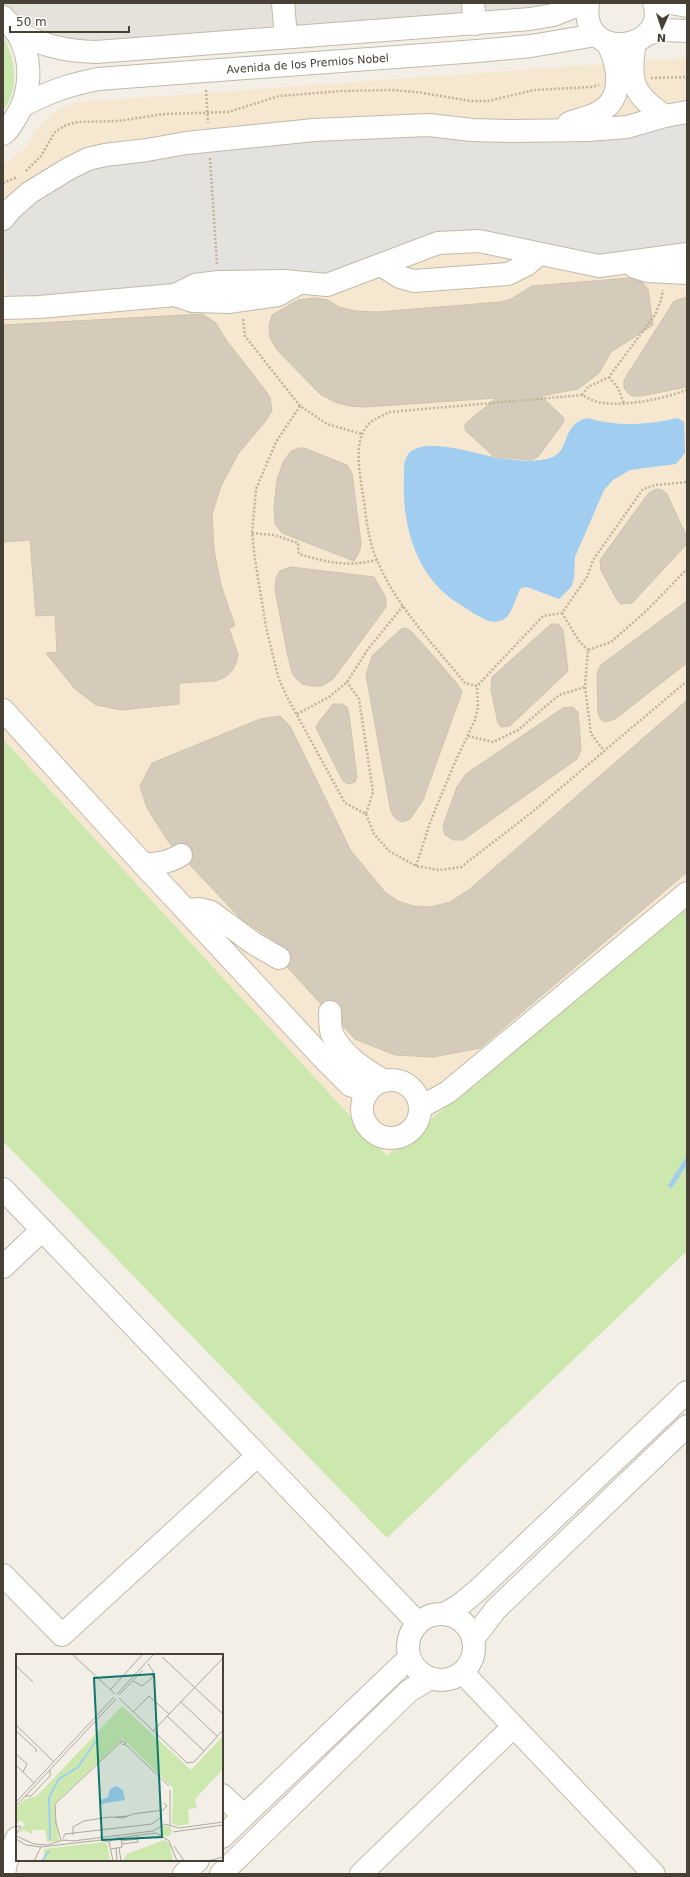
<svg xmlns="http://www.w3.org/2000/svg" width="690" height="1877" font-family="'DejaVu Sans',sans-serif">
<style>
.commercial{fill:#f5e7d0}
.industrial{fill:#e5e1db}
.green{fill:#cce8ae}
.parking{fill:#e4e2de}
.water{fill:#a1cef0}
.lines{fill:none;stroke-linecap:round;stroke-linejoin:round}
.stream{stroke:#a1cef0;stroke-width:5}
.building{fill:#d5cbbb;stroke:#cfc3ae}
.minor-casing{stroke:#c1baab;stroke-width:24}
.path{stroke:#c0b499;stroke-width:2.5;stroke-dasharray:2 2;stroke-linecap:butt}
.minor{stroke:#fff;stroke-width:22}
.labels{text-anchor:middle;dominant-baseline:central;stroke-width:3;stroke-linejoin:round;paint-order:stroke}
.street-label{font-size:11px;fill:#464035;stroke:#fff}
.inset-river{fill:none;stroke:#a1cef0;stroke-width:2}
.inset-road{fill:none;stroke:#aea99f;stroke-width:1}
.view{fill:#0f766e;fill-opacity:0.15;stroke:#0f766e;stroke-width:2}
.inset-edge{fill:none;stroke:#464035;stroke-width:2}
</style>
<rect width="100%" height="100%" fill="#f3efe6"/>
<path class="commercial" d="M687 58V905L387 1156 3 739V165L26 147 36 130 48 118 60 108 79 102Z"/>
<path class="industrial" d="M3 3H583L96 52 3 17Z"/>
<path class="green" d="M3 36C16 60 20 88 3 111Z
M3 739 387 1156 687 905V1251L387 1538 3 1141Z"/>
<path class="parking" d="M277 3H449L278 15Z
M687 117V246L598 259 478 235 326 276 10 303 7 295 3 250 4 228 15 212 88 164 210 146Z"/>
<path class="water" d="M587 418C619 427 646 425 678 418L684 422 685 453 676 464 630 470 613 480 604 490 575 557 574 579 571 587 559 599 527 587 521 588C515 597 513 614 504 619 493 626 483 618 473 613 463 606 450 599 441 590 412 561 402 518 404 478 404 469 403 459 410 452 428 437 477 454 499 458 514 460 535 463 550 458 571 452 560 425 587 418Z"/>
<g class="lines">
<path class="stream" d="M671 1185 687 1160"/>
</g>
<path class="building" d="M629 278 642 282 648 289 653 325 611 352 599 373 578 389 541 396 564 418 563 423 538 457 531 460 497 457 492 455 465 430V424L496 398 365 407 350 406 337 403 320 394 277 350 270 338 269 326 272 315 298 300 315 298 328 300 339 307 355 311 377 312 500 302 511 299 532 286Z
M687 297V387L641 396H633L629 394 624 388V380L674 301Z
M202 314 215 322 227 341 265 390 270 397 272 411 264 423 238 454 221 486 212 514 214 550 221 585 235 626 229 628 238 655 236 663 232 671 224 678 215 681 179 683V704L121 710 96 705 75 689 46 653 57 652 55 615 36 616 30 540 3 542V325Z
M299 448H304L347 465 352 473 361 543 360 550 354 561 282 533 275 524 274 507 277 480 283 462 291 451Z
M657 489 662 490 667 494 687 537V542L685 546 632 603 621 604 617 600 601 570 600 560 647 495 652 491Z
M291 567 374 577 386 598V607L333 679 322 686H312L302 684 293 675 288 657 275 590 276 578 280 571Z
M687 601V663L615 719 605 722 601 720 598 714 597 673 601 665Z
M551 624H558L563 630 568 671 510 726 501 727 498 723 491 690 492 677Z
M406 628 412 632 437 660 458 685 462 692 423 800 410 819 402 822 396 819 391 812 366 675 372 656 401 629Z
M687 700V872L480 1048 433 1057 395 1055 355 1039 343 1026 341 1005 337 1001 330 1000 321 1004 287 967 291 958 290 951 241 919 189 864 193 855 192 849 188 844 181 843 172 846 168 841 147 808 140 786 152 763 260 719 280 716 290 726 351 851 385 892 398 901 413 906 431 907 450 902 470 889Z
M333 704H342L347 707 349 714 357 777 355 782 348 784 343 781 316 728 318 723Z
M573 707 578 712 581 750 577 759 463 840H454L445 835 443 826 457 787 466 774 563 708Z"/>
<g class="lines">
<defs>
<g id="minor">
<path d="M283 3 286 37"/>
<path d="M473 3 475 24"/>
<path d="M588 3C579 65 670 50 654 3"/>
<path d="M671 3 687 6"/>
<path d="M3 17C7 22 12 26 16 31 33 57 32 92 16 117 12 124 9 130 3 134"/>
<path d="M16 32C45 46 63 51 96 52L530 19 553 15 583 3"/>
<path d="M647 34 663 30 687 31"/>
<path d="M635 43C628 81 633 95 665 116"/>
<path id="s1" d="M24 105C50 91 69 85 98 79L477 51 531 46 596 35"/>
<path d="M569 123C580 119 592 117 601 111 625 97 618 64 608 44"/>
<path d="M3 219 11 209 29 193 68 169 88 159 105 155 147 150 186 143 314 130 429 125 472 130 511 131 588 130 627 127 665 116 687 112"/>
<path d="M381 265 400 277 414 281 508 274 526 265 539 254"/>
<path d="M635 267 648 271 687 273"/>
<path d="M175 295 193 301 228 302 278 295 296 285"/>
<path d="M3 308 39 307 175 295 195 285 218 282 284 281 327 285 438 243 479 241 599 266 687 254"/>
<path d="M3 710 143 864 325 1060 350 1085 368 1092"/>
<path d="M143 864C157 864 168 863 181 855"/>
<path d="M187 910 200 909 211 912 253 943 279 958"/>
<path d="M330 1012C330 1019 330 1028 332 1034 343 1056 364 1069 384 1081"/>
<circle cx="391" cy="1109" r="29"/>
<path d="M421 1107 448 1092 687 893"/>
<path d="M3 1189 418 1623"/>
<path d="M3 1267 42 1230"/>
<path d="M3 1575 62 1635 257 1456"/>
<circle cx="441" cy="1647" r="33"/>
<path d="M444 1614 460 1605 478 1590 687 1392"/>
<path d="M473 1639 496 1609 687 1426"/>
<path d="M463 1673 654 1874"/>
<path d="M222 1795 244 1816"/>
<path d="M222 1837 409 1658"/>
<path d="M4 1874 6 1862 17 1838"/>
<path d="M184 1874 198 1860"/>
<path d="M221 1874 409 1691 429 1679"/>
<path d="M361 1874 513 1727"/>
</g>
</defs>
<use href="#minor" class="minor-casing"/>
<path class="path" d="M651 78 687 77
M206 90 208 123
M210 158 217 265
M26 171 41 156 55 132 66 125 78 122 118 121 164 114 228 112 279 96 342 91 391 90 417 92 471 101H488L534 90 591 87 599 85
M3 183 17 177
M243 319 245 336 300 406 327 424 362 434
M609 377 618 388 624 404
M687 390C661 399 630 406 602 403 595 402 588 398 582 395L390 412C384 415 376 418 371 422 353 437 359 468 362 489 366 512 367 538 377 560 396 606 434 645 465 683L477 686 543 616 562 613 587 577 593 560 643 489 656 485 687 482
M582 395 588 387 609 377 655 315 661 300 663 290
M300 406 276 442 256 489 252 533 255 560 266 627 278 676 286 695 345 803 366 814 373 792 359 699 347 682
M252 533 274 535 298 543 299 554C330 563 345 567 377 560
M562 613 579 641 588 650
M297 714 329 697 347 682 368 649 403 606
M468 736 493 742 518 730 559 695 585 687
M605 752 591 734 585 687 588 650 611 642 646 611 687 569
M366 814 374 834 389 851 416 866 439 870 461 867 531 813 687 681
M416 866 431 820 455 762 475 720 478 707 477 686"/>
<use href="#minor" class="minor"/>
</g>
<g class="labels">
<g class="street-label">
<text stroke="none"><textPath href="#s1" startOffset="289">Avenida de los Premios Nobel</textPath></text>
</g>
</g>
<g transform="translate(16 1654)">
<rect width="207" height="207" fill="#f3efe6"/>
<path d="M106 52 175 116 207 82V115L179 145 181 154 172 155 173 170 161 172 156 169 157 134 107 85 38 150 43 187 31 188 29 176H16V180L7 176 1 181 9 170 4 166 0 171V154L9 145 21 142ZM144.5 177a5.5 5.5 0 1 1 11 0a5.5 5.5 0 1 1-11 0ZM148 186 154 190 157 207H107L111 200ZM88 188 91 190 94 207H28V195Z" fill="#cce8ae"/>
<path d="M100 132 107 136 109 146 85 150V146L92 143 94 135Z" fill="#a1cef0"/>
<path class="inset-river" d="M34 186 33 143 43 125 62 113 83 83M26 207 33 197"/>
<path class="inset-road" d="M56 0 99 40M146 3 207 60M0 12 17 28M117 27 126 32 136 24 137 17 132 10M94 36 127 0M101 40 137 1M103 41 127 16M103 44 171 109 178 108 207 76M165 48 201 82M117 58 133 42 153 60M151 62 188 97M0 71 38 108M0 77 20 95V98M137 77 207 4M109 90 153 132M0 100 11 110 7 118M0 111 18 129M9 142H15L34 122V116M0 148 98 43M0 152 100 45M99 163 112 162M40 169 45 186M40 170 39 150 106 87 110 89 107 91 105 89M154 171V136M0 172 5 173 0 180M157 178 207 171M57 181V173L68 167 93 163 107 164 117 160 147 156 151 152 148 149M0 182 18 190 32 191 47 186 57 187 137 177 149 170 163 174 207 168M47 184 49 180 136 170 145 163V157M0 185 10 191 25 193 85 186 93 188 100 184 140 179 153 187 161 207M105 187 122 185M93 188 97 207M106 190 122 188 121 181M158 192 168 207M100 194 101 207M103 194 105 207M95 195 106 193 105 183M18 207 25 193M192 207 207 203"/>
<path class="view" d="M138 20 146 183 86 186 78 24Z"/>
<rect width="207" height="207" class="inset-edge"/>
</g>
<rect width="690" height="1877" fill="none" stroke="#464035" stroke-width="8"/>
<g transform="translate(662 28) rotate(183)" stroke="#ffffff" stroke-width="3" paint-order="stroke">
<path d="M0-3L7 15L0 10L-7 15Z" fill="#464035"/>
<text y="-6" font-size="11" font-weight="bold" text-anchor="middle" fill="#464035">N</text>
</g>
<path d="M10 26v6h119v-6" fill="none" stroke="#464035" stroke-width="2"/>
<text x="16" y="26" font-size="12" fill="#464035" stroke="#ffffff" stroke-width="3" paint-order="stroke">50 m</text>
</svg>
